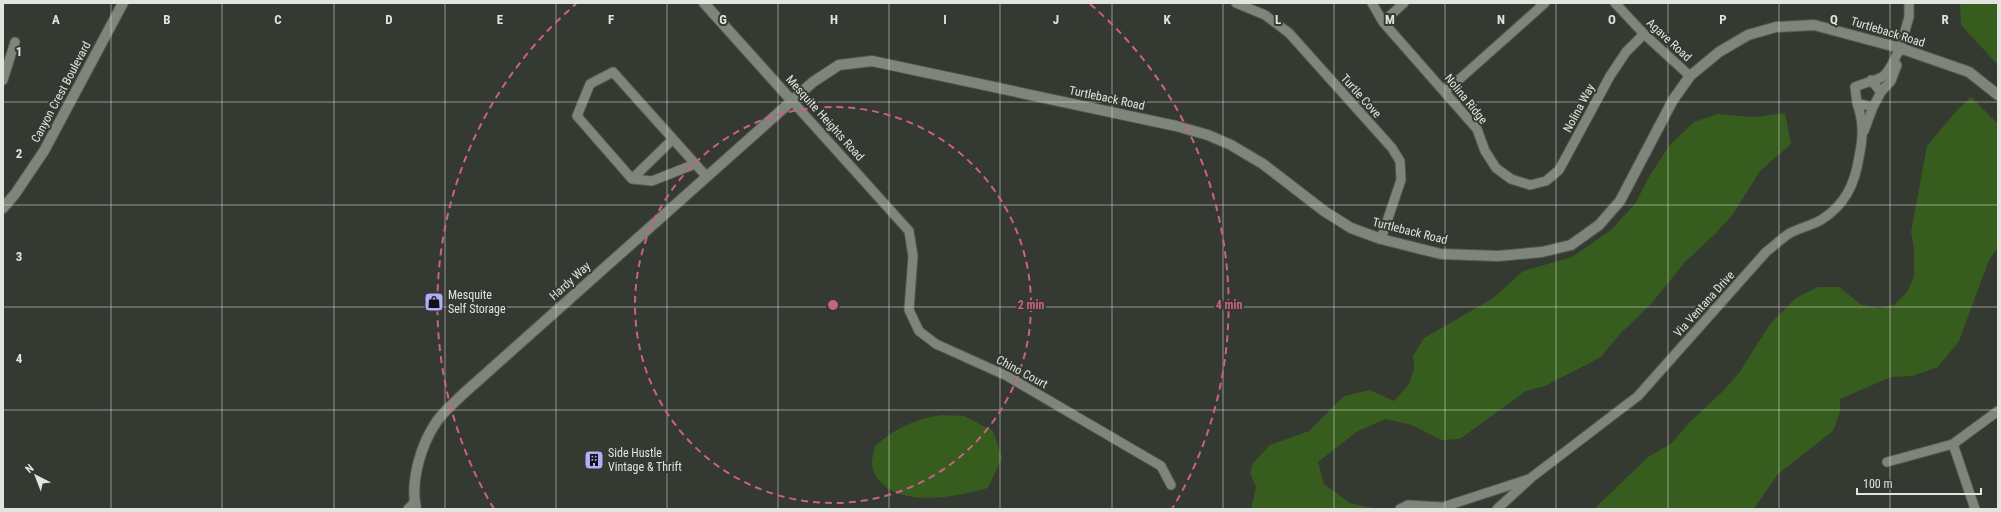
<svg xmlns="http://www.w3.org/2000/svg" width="2001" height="512" font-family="'Roboto Condensed',sans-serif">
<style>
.green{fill:#365d1e}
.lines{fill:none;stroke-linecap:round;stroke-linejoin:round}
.street-casing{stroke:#535850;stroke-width:11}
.secondary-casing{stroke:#535850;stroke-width:12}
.street{stroke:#7f857b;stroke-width:9}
.secondary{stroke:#7f857b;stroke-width:10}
.grid{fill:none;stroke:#e1e4df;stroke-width:1;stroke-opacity:0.55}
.ring{fill:none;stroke:#cd5f89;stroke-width:2;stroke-dasharray:7 5}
.labels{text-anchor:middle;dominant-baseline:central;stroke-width:4;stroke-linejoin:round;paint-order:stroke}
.street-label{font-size:12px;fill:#e1e4df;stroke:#343931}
.poi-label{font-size:12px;fill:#e1e4df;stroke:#343931;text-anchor:start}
.grid-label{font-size:13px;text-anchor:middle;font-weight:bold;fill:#e1e4df;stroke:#343931;stroke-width:4;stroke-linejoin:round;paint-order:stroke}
.centre{fill:#cd5f89;stroke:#343931;stroke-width:2}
.ring-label{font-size:12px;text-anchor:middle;font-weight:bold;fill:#cd5f89;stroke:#343931;stroke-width:4;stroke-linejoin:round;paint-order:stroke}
</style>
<rect width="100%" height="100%" fill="#343931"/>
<path class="green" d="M1960 3H1998V65L1961 25Z
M1971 97 1998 124V247L1989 260 1959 341 1938 367 1912 376 1891 377 1840 399V412L1833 431 1778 474 1754 509H1594L1648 457 1672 443 1689 423 1724 390 1739 373 1770 324 1796 298 1818 287H1839L1862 305 1879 308 1894 305 1908 291 1914 276V249L1911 232 1927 146 1958 109Z
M1785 113 1791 144 1760 171 1733 214 1716 233 1686 261 1651 304 1620 334 1601 357 1545 386 1526 391 1460 439 1441 440 1412 425 1386 419 1358 431 1318 462 1324 484 1350 503 1378 509H1251L1256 487 1250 473 1253 463 1270 445 1309 431 1344 396 1370 390 1394 401 1409 384 1414 369 1413 356 1424 338 1492 299 1523 271 1572 257 1611 230 1635 204 1649 177 1669 146 1694 122 1718 114 1754 117Z
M940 415 964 416 993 431 1002 458 988 488C955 497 887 512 872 467 871 461 874 451 875 446 898 427 911 421 940 415Z"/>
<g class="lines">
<defs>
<path id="street" d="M1236 3 1265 15 1289 33 1392 148 1400 161 1401 180 1381 239
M1372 3 1383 22 1477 129 1485 151 1496 168 1511 179 1530 185 1546 181 1559 170 1610 76 1626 52 1644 34
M1615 3 1644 34 1690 76
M1383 22 1404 3
M1899 52 1909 17V3
M3 80 15 42
M1871 80 1881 92 1873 107 1857 103 1855 87C1863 83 1875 81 1882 77 1891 71 1895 57 1900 48
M1445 92 1545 3
M1881 92 1891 81 1897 65
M792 101 909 231 913 256 909 310 919 331 936 344 1007 376 1161 466 1171 485
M1864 131 1873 107
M673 139 632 179 577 116 590 84 613 72 707 177
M632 179 652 181 695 164
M1953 444 1975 509
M1887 462 1953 444 1998 411
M408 509 414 503
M1400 509 1408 505 1443 507 1529 479
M1497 509 1532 477 1638 396 1766 252C1774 246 1782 238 1790 233 1800 228 1812 225 1821 220 1845 205 1855 184 1859 157 1863 138 1864 123 1857 103"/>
<path id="secondary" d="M704 3 792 101
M3 208 15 194 44 151 123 3
M416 509C410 481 421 444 437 421 444 411 454 403 463 394L813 82 839 65 872 61 1176 126 1208 135 1231 145 1263 164 1324 211 1351 228 1381 239 1441 254 1498 256 1542 252 1571 245 1599 225 1620 201 1673 100 1690 76 1719 52 1748 35 1776 27 1814 25 1900 48 1969 72 1998 95"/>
</defs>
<use href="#street" class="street-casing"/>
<use href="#secondary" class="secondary-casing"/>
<use href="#street" class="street"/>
<use href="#secondary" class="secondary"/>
</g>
<path class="grid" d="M111 3V509M222 3V509M334 3V509M445 3V509M556 3V509M667 3V509M778 3V509M889 3V509M1000 3V509M1112 3V509M1223 3V509M1334 3V509M1445 3V509M1556 3V509M1668 3V509M1779 3V509M1890 3V509M3 102H1998M3 205H1998M3 307H1998M3 410H1998"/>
<g class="ring">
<circle cx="833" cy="305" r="198"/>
<path d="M494 509A396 396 0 0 1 576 4M1090 4A396 396 0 0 1 1172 509"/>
</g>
<defs>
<symbol id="shop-square" viewBox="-11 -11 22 22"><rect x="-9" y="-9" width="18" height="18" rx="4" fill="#b0aefa" stroke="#343931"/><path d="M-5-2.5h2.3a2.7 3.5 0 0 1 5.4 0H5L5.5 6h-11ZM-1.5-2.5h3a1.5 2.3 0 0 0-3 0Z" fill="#111"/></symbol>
<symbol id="building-square" viewBox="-11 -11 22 22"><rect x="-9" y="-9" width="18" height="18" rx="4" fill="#b0aefa" stroke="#343931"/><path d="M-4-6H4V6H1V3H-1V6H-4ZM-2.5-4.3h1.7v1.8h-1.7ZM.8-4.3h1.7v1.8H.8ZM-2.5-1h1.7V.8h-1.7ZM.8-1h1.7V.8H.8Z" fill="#111"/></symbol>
</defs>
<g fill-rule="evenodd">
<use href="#shop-square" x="423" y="291" width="22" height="22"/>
<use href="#building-square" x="583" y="449" width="22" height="22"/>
</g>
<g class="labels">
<g class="street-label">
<text transform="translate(1888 32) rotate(17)">Turtleback Road</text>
<text transform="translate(1669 40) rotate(43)">Agave Road</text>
<text transform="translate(61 92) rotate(-62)">Canyon Crest Boulevard</text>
<text transform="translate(1361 96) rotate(48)">Turtle Cove</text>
<text transform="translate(1107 98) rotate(12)">Turtleback Road</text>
<text transform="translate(1466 99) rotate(51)">Nolina Ridge</text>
<text transform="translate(1579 108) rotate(-62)">Nolina Way</text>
<text transform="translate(825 118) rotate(48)">Mesquite Heights Road</text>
<text transform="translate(1410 231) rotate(14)">Turtleback Road</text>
<text transform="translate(570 281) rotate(-42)">Hardy Way</text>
<text transform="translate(1704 304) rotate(-48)">Via Ventana Drive</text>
<text transform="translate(1022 372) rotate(28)">Chino Court</text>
</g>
<g class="poi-label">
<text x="448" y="295">Mesquite<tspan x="448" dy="14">Self Storage</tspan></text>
<text x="608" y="453">Side Hustle<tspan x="608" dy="14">Vintage &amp; Thrift</tspan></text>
</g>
</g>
<g class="grid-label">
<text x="56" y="24">A</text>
<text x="167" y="24">B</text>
<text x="278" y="24">C</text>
<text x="389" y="24">D</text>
<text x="500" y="24">E</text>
<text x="611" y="24">F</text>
<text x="723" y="24">G</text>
<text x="834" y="24">H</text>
<text x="945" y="24">I</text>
<text x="1056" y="24">J</text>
<text x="1167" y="24">K</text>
<text x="1278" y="24">L</text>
<text x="1390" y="24">M</text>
<text x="1501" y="24">N</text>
<text x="1612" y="24">O</text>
<text x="1723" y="24">P</text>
<text x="1834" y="24">Q</text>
<text x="1945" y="24">R</text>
<text x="19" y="56">1</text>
<text x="19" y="158">2</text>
<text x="19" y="261">3</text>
<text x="19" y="363">4</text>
</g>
<circle cx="833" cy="305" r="6" class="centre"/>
<g class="ring-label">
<text x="1031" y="309">2 min</text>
<text x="1229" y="309">4 min</text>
</g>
<rect width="2001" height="512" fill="none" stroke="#e1e4df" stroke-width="8"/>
<g transform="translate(36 476) rotate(318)" stroke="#343931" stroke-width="3" paint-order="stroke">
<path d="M0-3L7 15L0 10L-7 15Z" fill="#e1e4df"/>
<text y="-6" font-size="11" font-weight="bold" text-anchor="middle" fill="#e1e4df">N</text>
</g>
<path d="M1857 488v6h124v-6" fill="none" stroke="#e1e4df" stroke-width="2"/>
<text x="1863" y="488" font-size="12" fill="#e1e4df" stroke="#343931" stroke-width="3" paint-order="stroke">100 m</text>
</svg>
